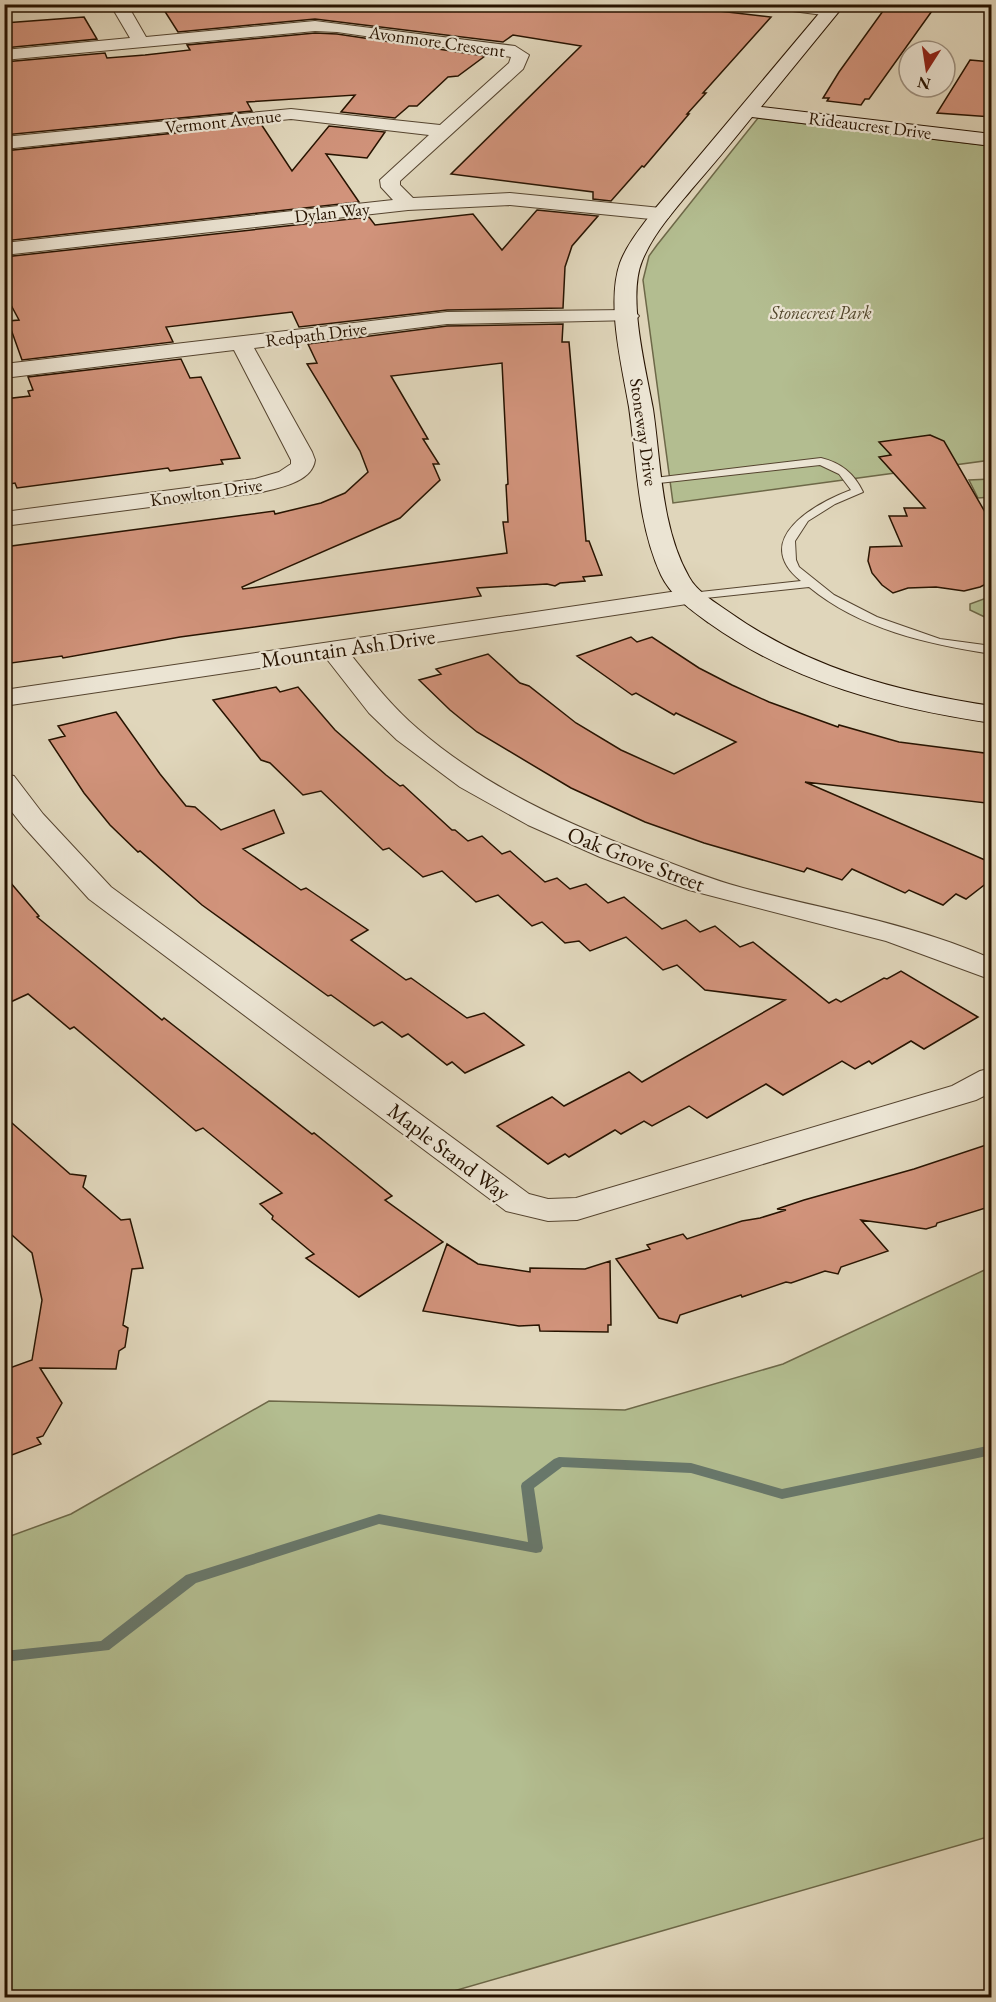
<svg xmlns="http://www.w3.org/2000/svg" width="996" height="2002" font-family="'EB Garamond',serif">
<style>
.green{fill:#b3bd90;stroke:#6d6848;stroke-width:1.5}
.lines{fill:none;stroke-linecap:round;stroke-linejoin:round}
.stream{fill:#68776a;fill-rule:evenodd}
.building{fill:#d1937b;stroke:#271300;stroke-width:1.5;fill-rule:evenodd}
.lane-casing{stroke:#55442f;stroke-width:2}
.street-casing{stroke:#55442f;stroke-width:2}
.secondary-casing{stroke:#271300;stroke-width:2}
.lane{fill:#ebe4d3;fill-rule:evenodd}
.street{fill:#ebe4d3;fill-rule:evenodd}
.secondary{fill:#ebe4d3;fill-rule:evenodd}
.labels{text-anchor:middle;dominant-baseline:central;stroke-width:4.5;stroke-linejoin:round;paint-order:stroke}
.far-street-label{font-size:18px;fill:#271300;stroke:#ebe4d3}
.far-park-label{font-size:18px;font-style:italic;fill:#51462b;stroke:#ebe4d3}
.street-label{font-size:22px;fill:#271300;stroke:#ebe4d3}
</style>
<rect width="100%" height="100%" fill="#e0d6bb"/>
<filter id="stains"><feTurbulence type="fractalNoise" baseFrequency=".00333" numOctaves="4"/><feColorMatrix values="0 0 0 0 .2 0 0 0 0 .09 0 0 0 0 .02 0 0 0 .5 -.17"/></filter>
<radialGradient id="worn" r=".72"><stop offset=".6" stop-color="#630" stop-opacity="0"/><stop offset="1" stop-color="#630" stop-opacity=".3"/></radialGradient>
<path class="green" d="M758 118 991 146V460L673 503 643 280 649 256 657 245Z
M991 479V497L978 498 969 480Z
M989 597 991 598V620L970 610V604Z
M991 1267V1836L433 1997H5V1538L71 1514 269 1401 625 1410 783 1364Z"/>
<g class="lines">
<path class="stream" d="M992 1445V1455L782 1499 691 1473 562 1467 534 1488 543 1548 541 1552 536 1553 379 1524 196 1583 109 1650 4 1662V1651L101 1641 186 1575 379 1514 528 1542 521 1486 522 1483 554 1459 559 1457 691 1463 782 1489Z"/>
</g>
<path class="building" d="M196 4H658L771 17 703 93H706L687 114H689L644 167 642 166 611 201 593 199V192L451 174 581 46 513 35 503 42 315 19 178 32 164 10H171L169 7Z
M888 4H937L869 99H865L861 105 827 101 829 98H823L839 72Z
M84 17 97 39 4 48V23Z
M315 33 337 34 485 56 458 76 448 77 417 106H409L395 118 341 112 355 95 247 102 252 111 4 135V62L105 53 107 58 145 55 190 50 187 45Z
M970 60 992 62V117L937 113Z
M261 124 292 171 329 126 385 132 367 158 326 154 359 202 4 241V151Z
M537 210 598 216 572 246 565 267 563 308 447 310 299 327 292 312 166 327 173 342 22 360 8 321 19 320 4 292V257L369 217 375 225 473 214 502 250Z
M563 324 562 342H569L586 541H589L602 575 583 577 585 581 560 583 555 586 547 584 477 588 481 596 180 637 63 658 62 656 4 664V547L274 511 275 514 321 503 345 493 368 472 360 451 307 364 317 363 308 344 447 326ZM502 363 508 484 506 485 508 522H503L507 553 243 589 242 587 400 518 440 480 433 464H439L423 439H428L391 376Z
M181 359 190 378 201 377 240 458 221 460 223 464 170 471 168 468 17 488 15 483 4 485V399L30 396 28 391 33 390 28 377Z
M930 435 944 441 985 512H992V581L980 587 964 591 936 587 908 588 893 593 882 585 872 573 868 561 870 547 902 546 889 516H907L904 508H925L879 457 891 455 879 442Z
M631 637 637 642 652 637 699 668 732 685 769 702 838 727 839 725 899 742 992 754V778L989 799 987 798 986 803 805 782 992 863V879L966 899 956 894 943 905 909 890 905 893 852 869 842 880 807 868 804 872 704 843 645 822 571 788 477 732 450 710 419 680 441 674 436 669 488 654 520 683 529 686 576 723 621 750 674 774 736 742 676 713 674 715 636 693 632 695 577 656Z
M276 687 280 692 298 687 335 730 386 775 400 786 403 785 452 830H455L468 841 482 836 502 854 510 851 545 882 557 878 570 889 586 884 608 903 624 897 662 929 686 920 700 932 715 926 740 947 753 942 829 1003 836 999 841 1002 884 978 887 979 901 971 978 1017 924 1049 911 1041 872 1064 869 1061 855 1069 842 1061 783 1095 766 1084 707 1118 689 1106 652 1126 644 1121 621 1134 615 1130 569 1157 565 1154 548 1164 497 1126 552 1097 564 1106 629 1072 642 1082 785 1000 705 990 677 965 663 970 626 937 590 951 579 941 565 943 542 922 532 926 498 895 476 902 442 871 423 877 389 848 383 850 321 791 303 795 270 763 261 760 213 700Z
M116 712 160 774 186 806 195 807 221 830 274 810 284 833 243 849 301 890 306 888 368 930 351 940 406 980 411 978 467 1018 484 1013 524 1045 465 1073 452 1062 447 1065 408 1034 402 1037 382 1022 374 1026 331 995 328 996 202 905 140 851 138 852 110 825 84 793 49 740 65 736 58 726Z
M4 875 39 916 37 917 162 1020 164 1018 312 1134 314 1133 339 1153 392 1196 385 1200 443 1242 359 1297 306 1258 314 1254 272 1219 273 1216 260 1204 282 1193 203 1128 196 1131 74 1027 70 1029 28 994 4 1005Z
M4 1116 70 1174 86 1176 83 1187 121 1220 130 1219 143 1268 132 1269 123 1325 128 1328 125 1347 119 1351 116 1369 40 1368 62 1403 43 1436 37 1438 41 1444 4 1458V1370L32 1360 42 1300 32 1253 4 1228Z
M992 1143V1206L937 1223 936 1226 926 1229 861 1220 888 1251 841 1267 838 1274 825 1271 791 1283 786 1282 742 1297 741 1295 680 1315 677 1323 659 1318 616 1259 650 1249 647 1245 683 1234 687 1239 742 1221 760 1218 786 1210 777 1209 804 1200 914 1169Z
M447 1244 478 1264 530 1272V1268L585 1269 610 1261 611 1325H608V1332L540 1331 539 1325 519 1326 423 1311Z"/>
<g class="lines">
<defs>
<path id="lane" d="M821 458C841 463 854 473 863 492L835 504 808 521 795 541 796 560 799 567 834 595 877 617 940 639 992 646V654C927 644 860 629 809 587L687 600 685 597 691 593 801 581C750 540 814 504 851 490L839 474 820 465 650 484 646 483V479Z"/>
<path id="street" d="M110 4H127L146 37 315 21 515 46 529 55 523 69 400 181V185L413 198 510 193 661 208 668 210 671 214 668 218 661 220 510 205 408 210 4 255V243L393 200 381 187 380 180 429 135 291 119 4 149V137L291 109 440 125 509 63 511 57 337 32 315 31 4 60V50L130 38Z
M769 4H819L837 7 839 11 831 16 777 9Z
M628 310 635 312 639 316 635 320 447 324 254 348 312 452 315 460C312 483 277 488 258 493L4 526V512L255 479 279 472 291 464V460L234 350 4 378V364L447 312Z
M691 589 700 592 704 597 700 602 351 655C372 681 392 707 418 729 486 788 569 825 652 856 682 867 712 880 743 888 826 910 912 923 992 959V980L886 941 689 890 600 857 528 825 460 787 397 740 369 713 326 658 4 706V690Z
M4 774 14 776 43 814 111 887 529 1194 548 1199 576 1198 952 1086 980 1071 992 1068V1092L976 1100 577 1220 548 1221 506 1211 89 899 23 826 4 802Z"/>
<path id="secondary" d="M827 4H845L761 107 992 134V146L752 117C732 142 712 166 691 190 673 212 653 234 642 261 627 297 646 370 653 409 661 463 661 528 689 577 697 592 716 603 729 612 808 668 897 692 992 706V723C891 708 793 683 709 623 691 610 671 596 661 575 637 523 637 462 629 407 622 366 606 303 620 263 627 244 642 226 654 210Z"/>
</defs>
<use href="#lane" class="lane-casing"/>
<use href="#street" class="street-casing"/>
<use href="#secondary" class="secondary-casing"/>
<use href="#lane" class="lane"/>
<use href="#street" class="street"/>
<use href="#secondary" class="secondary"/>
</g>
<g class="labels">
<g class="far-street-label">
<text transform="translate(437 41) rotate(8)">Avonmore Crescent</text>
<text transform="translate(223 121) rotate(-6)">Vermont Avenue</text>
<text transform="translate(870 125) rotate(7)">Rideaucrest Drive</text>
<text transform="translate(332 212) rotate(-6)">Dylan Way</text>
<text transform="translate(316 334) rotate(-7)">Redpath Drive</text>
<text transform="translate(644 432) rotate(82)">Stoneway Drive</text>
<text transform="translate(206 492) rotate(-8)">Knowlton Drive</text>
</g>
<g class="far-park-label">
<text x="821" y="312">Stonecrest Park</text>
</g>
<g class="street-label">
<text transform="translate(348 648) rotate(-8)">Mountain Ash Drive</text>
<text transform="translate(636 859) rotate(21)">Oak Grove Street</text>
<text transform="translate(449 1152) rotate(37)">Maple Stand Way</text>
</g>
</g>
<rect width="996" height="2002" fill="none" stroke="#e0d6bb" stroke-width="24"/>
<rect x="6" y="6" width="984" height="1990" fill="none" stroke="#271300" stroke-width="3"/>
<rect x="12" y="12" width="972" height="1978" fill="none" stroke="#271300" stroke-width="1.5"/>
<g transform="translate(927 69) rotate(192)"><circle r="28" fill="#ebe4d3" stroke="#9d907f" stroke-width="1.5"/>
<path d="M0-4.5L10 22L0 15L-10 22Z" fill="#8f2418"/>
<text y="-9" font-size="16" font-weight="bold" text-anchor="middle" fill="#271300">N</text>
</g>
<rect width="100%" height="100%" filter="url(#stains)"/>
<rect width="100%" height="100%" fill="url(#worn)"/>
</svg>
